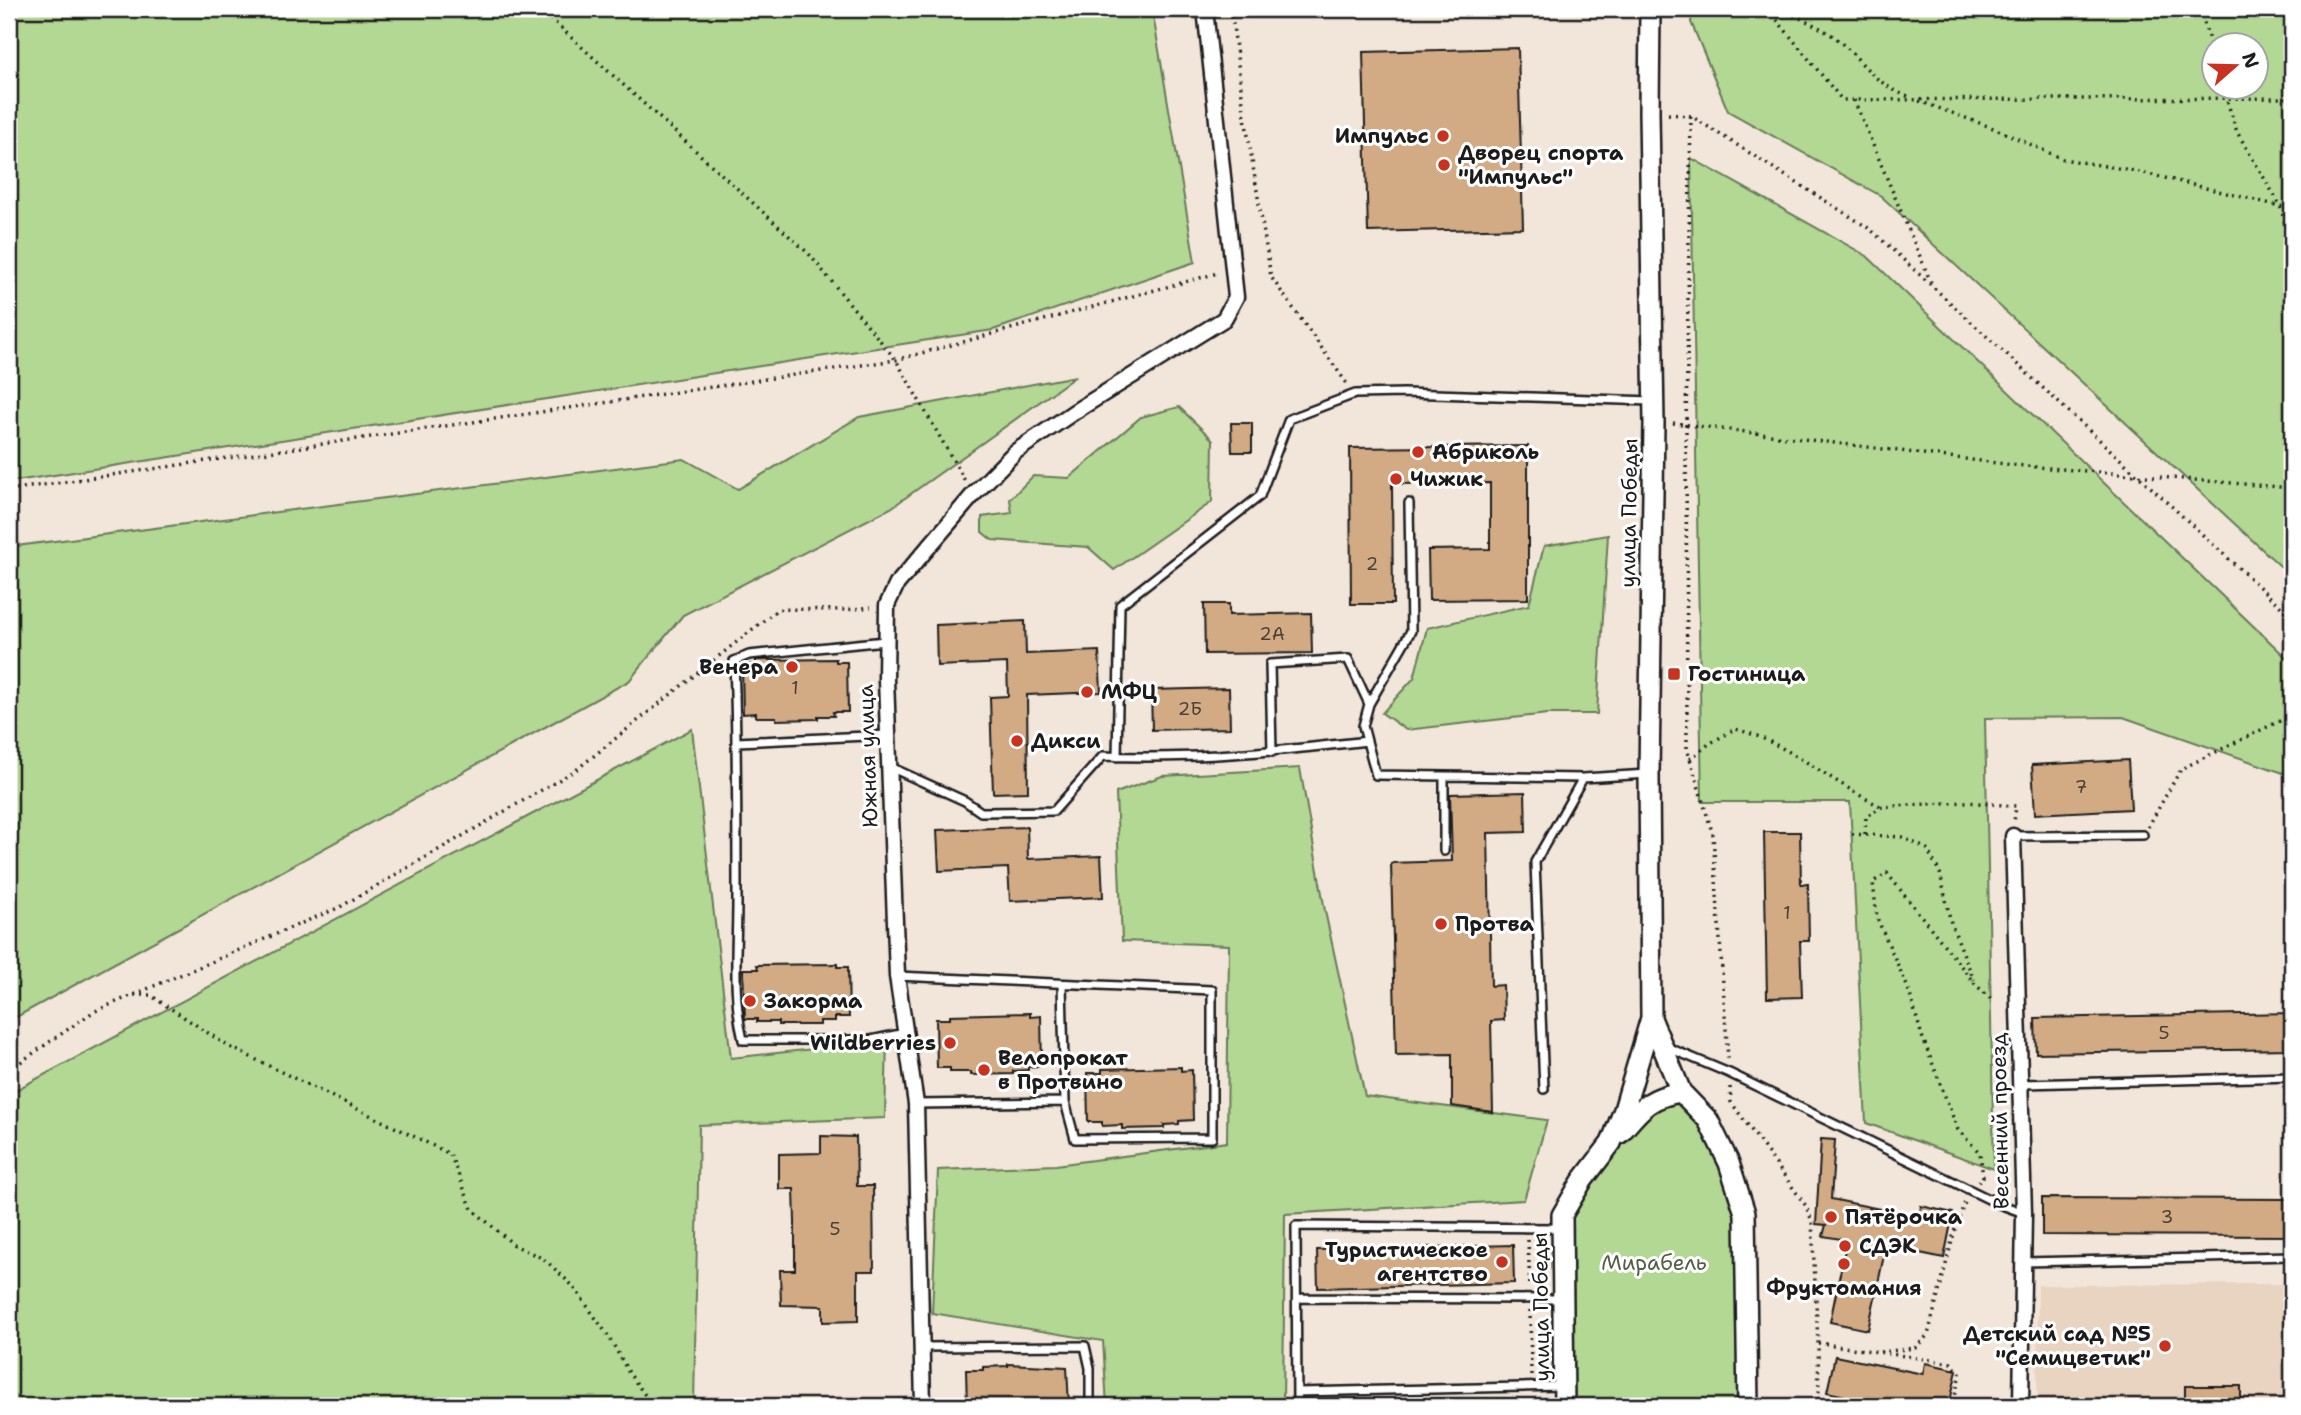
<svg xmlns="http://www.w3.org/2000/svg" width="2301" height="1415" font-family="'Shantell Sans',sans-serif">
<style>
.built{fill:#e8d4c0}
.green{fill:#b2d894;stroke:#677a58;stroke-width:2;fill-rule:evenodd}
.building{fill:#d2ab84;stroke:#1c1c1c;stroke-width:2}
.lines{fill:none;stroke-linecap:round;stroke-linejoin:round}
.lane-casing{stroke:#1c1c1c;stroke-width:12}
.street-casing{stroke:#1c1c1c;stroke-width:19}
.secondary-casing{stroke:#1c1c1c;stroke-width:24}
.path{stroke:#1c1c1c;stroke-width:3.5;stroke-dasharray:2 5;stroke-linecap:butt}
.lane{stroke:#fff;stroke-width:7}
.street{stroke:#fff;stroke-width:14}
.secondary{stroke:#fff;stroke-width:19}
.poi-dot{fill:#c8321e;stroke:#fff;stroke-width:2.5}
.labels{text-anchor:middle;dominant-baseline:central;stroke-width:6;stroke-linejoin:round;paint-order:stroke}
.number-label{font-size:18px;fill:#4a4036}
.poi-label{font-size:21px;font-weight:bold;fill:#1c1c1c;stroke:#fff;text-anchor:start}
.street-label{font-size:21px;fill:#1c1c1c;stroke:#fff}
.park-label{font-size:21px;fill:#505e46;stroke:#fff}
</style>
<rect width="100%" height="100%" fill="#f2e6da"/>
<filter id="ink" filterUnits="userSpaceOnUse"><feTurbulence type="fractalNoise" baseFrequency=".0143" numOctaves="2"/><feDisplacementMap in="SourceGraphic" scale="14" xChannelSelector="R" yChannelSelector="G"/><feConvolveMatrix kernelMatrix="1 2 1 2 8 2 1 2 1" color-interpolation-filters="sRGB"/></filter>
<g filter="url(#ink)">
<path class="built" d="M2292 1284V1406H2037L2038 1285Z"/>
<path class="green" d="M20 9H1152L1195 262 993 330 9 482V18Z
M1693 9H2292V577L1881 196 1728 111 1691 22ZM2214 46H2256V88H2214Z
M1691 158 1867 256 2292 663V776L2123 717 1985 718 1994 1169 1866 1123 1850 802H1702Z
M1076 376 891 508 683 615 629 681 9 1021V547L684 459 738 489 859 417Z
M1179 407 1213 440 1212 502 1114 570 1088 547 992 540 982 532V517L1012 513 1010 499 1033 476 1069 478 1141 417Z
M1608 535 1597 714H1548L1406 730 1382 713 1414 678 1427 628 1529 605 1544 546Z
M692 729 731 1058 887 1041 885 1118 699 1125 694 1406H9V1096L12 1092Z
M1300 768 1325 911 1365 1096 1547 1120 1524 1200 1285 1214 1283 1406H1107L1103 1341 932 1313 938 1170 1056 1165 1227 1142 1229 945 1122 941 1116 793 1162 776Z
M1681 1092 1708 1120 1745 1213 1748 1406H1564L1562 1215 1646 1103Z"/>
<path class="building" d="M1518 48 1523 228 1368 232 1363 52Z
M1231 423H1252V452H1232Z
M1528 446V599L1429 600 1428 550 1490 549V483L1392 484 1393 604H1351L1350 448Z
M1204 604H1229V615L1311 613 1312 653 1205 654Z
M1025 621 1026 654 1099 651 1101 692 1027 695 1028 792 993 793 990 697 1008 696 1007 663 937 666 936 625Z
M836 659V662H847L848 712H833L834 716H818V719L776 720V717H756V713L743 714 742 665 756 664V660H761Z
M1229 688 1230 728 1152 730 1151 690Z
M2128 760 2131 809 2035 814 2032 765Z
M1525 792 1526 832 1488 833 1491 986 1503 985 1504 1020 1491 1021 1493 1112 1452 1106V1054L1396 1055 1391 863 1452 861 1450 794Z
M1027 827 1028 859 1101 856 1103 897 1010 901 1008 868 939 871 937 830Z
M1764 832H1800L1801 885 1808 884 1809 941H1800L1802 997 1767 998Z
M837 964V967H848L849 1017H835V1021H820V1025H778V1022H757V1019H745L743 969H758L757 965Z
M1030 1013V1017L1041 1016 1042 1066 1028 1067V1070L1013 1071V1074L971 1075V1072H950V1068H937L936 1019H950V1015Z
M2292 1013V1049L2036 1053 2035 1018Z
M1181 1067V1071L1192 1070 1193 1120 1179 1121V1124L1164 1125V1128L1122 1129V1125L1102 1126V1122H1088L1087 1073H1102V1069Z
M821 1136 856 1137 857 1186H873L874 1271H858V1321L823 1322V1306L781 1305 780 1270H795V1222L794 1189H779V1154L821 1153Z
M1821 1139 1835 1140 1831 1199 1919 1217 1921 1206 1953 1213 1944 1258 1886 1246 1868 1330 1830 1322 1847 1240 1823 1236 1826 1225 1816 1224Z
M2042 1198 2292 1199V1236L2042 1235Z
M1513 1245 1514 1283 1318 1288 1317 1250Z
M1835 1356 1923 1374 1925 1363 1957 1370 1949 1406H1906L1889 1403 1888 1406H1848L1850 1397 1827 1392Z
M1008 1364 1067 1367 1069 1406H967L966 1370H983V1367L1008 1366Z
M2185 1386H2241V1406H2185Z"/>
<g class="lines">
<defs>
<path id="lane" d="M1409 503 1411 631 1369 704 1363 726 1376 775 1583 778
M885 641 749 655 734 661C737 742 737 822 737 902 737 949 732 994 743 1040H871L905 1033
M737 742 888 735
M1272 752 1270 664 1348 659 1369 704
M1117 757 1120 605 1260 496 1289 419 1355 394 1404 393 1652 401
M890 767 965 801 981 812 1054 811 1103 756C1191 760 1280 751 1367 741
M2013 836 2143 835
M1444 851V776
M897 976 1212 990V1138L1075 1139 1065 1102 1062 984
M1669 1048 1729 1073 1999 1204 2024 1213
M2021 1084 2292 1077
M1544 1089 1535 862 1583 778 1648 774
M916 1104 1065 1102
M2023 1262 2292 1256
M1298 1298 1563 1299
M922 1347 1085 1346 1090 1368V1406
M1297 1392 1563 1386
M1297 1406 1296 1226 1560 1228"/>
<path id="street" d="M2013 836 2024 1213 2021 1406
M923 1406 916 1104 897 976 886 679 887 605 897 584 973 495 1015 452 1074 412 1224 319 1236 297 1205 9"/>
<path id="secondary" d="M1651 1018 1681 1092 1708 1120 1729 1163 1745 1213 1748 1406
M1620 1133C1642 1108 1647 1098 1681 1092
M1564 1406 1562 1215 1582 1181 1611 1143 1624 1110 1651 1018 1649 774 1654 423 1649 112 1650 9"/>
</defs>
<use href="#lane" class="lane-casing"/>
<use href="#street" class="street-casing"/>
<use href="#secondary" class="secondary-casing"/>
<path class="path" d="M540 9 809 254 896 360 965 481
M1231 9 1244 111 1271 277 1348 385
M1768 9 1842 100 2292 98
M1781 9C1800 19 1824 27 1839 41 1867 65 1873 84 1912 98
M2200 9 2214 58
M2223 88 2237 132 2280 205 2292 249
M1854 100 1932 285
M1919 101 1996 129 2063 159 2136 171 2292 209
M1668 114 1691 116 1870 229 2292 617
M1691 116 1686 424 1687 749 1713 835 1728 1059
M1673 423 2013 465 2292 488
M9 490 896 360 1218 273
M1690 759 1709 744 1735 729C1785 741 1834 784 1882 807
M2148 827 2181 769 2292 715
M1852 834 1902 837 1927 849 1940 873 1951 923 1974 980
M1865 834 1866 816 1882 807 1910 805 1966 802 2016 806 2014 822
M134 995H150L228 1046 450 1154 472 1209 514 1245 544 1259 573 1286 609 1337 629 1373 653 1406
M9 1070 93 1012 340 907 576 770 778 609 844 610 871 607
M1730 1087 1731 1102 1806 1206 1812 1221 1818 1343 1819 1406
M1978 1182 1983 1177 1980 1153 1958 1130 1922 1036 1908 988 1877 918 1873 882 1887 873 1976 985 1991 999
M1528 1240 1530 1289
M1530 1310 1531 1376
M1818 1343 1951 1363 1960 1373 1953 1406
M1880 1352 1915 1348 1928 1335 1956 1225 1966 1200"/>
<use href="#lane" class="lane"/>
<use href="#street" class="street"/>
<use href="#secondary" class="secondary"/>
</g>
</g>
<g class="poi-dot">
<circle cx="1443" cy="136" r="7"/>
<circle cx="1444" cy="165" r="7"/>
<circle cx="1418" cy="452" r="7"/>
<circle cx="1396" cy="479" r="7"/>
<circle cx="792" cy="667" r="7"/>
<rect x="1667" y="667" width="14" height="14" rx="3.5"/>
<circle cx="1087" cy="692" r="7"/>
<circle cx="1017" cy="741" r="7"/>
<circle cx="1441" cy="924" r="7"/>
<circle cx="750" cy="1001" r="7"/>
<circle cx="950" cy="1043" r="7"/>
<circle cx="984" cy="1070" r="7"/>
<circle cx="1831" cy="1217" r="7"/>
<circle cx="1845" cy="1246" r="7"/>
<circle cx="1502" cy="1262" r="7"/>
<circle cx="1844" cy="1264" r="7"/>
<circle cx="2165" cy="1346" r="7"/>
</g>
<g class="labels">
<g class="number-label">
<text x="1372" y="564">2</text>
<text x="1272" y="634">2А</text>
<text x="795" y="688">1</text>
<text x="1190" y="709">2Б</text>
<text x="2081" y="787">7</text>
<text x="1787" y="913">1</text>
<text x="2164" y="1033">5</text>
<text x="2167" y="1217">3</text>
<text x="835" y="1229">5</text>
</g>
<g class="poi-label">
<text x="1429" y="136" text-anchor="end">Импульс</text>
<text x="1458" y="153">Дворец спорта<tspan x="1458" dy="24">"Импульс"</tspan></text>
<text x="1432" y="452">Абриколь</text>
<text x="1410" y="479">Чижик</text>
<text x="778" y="667" text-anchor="end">Венера</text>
<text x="1688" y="674">Гостиница</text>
<text x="1101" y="692">МФЦ</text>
<text x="1031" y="741">Дикси</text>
<text x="1455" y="924">Протва</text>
<text x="764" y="1001">Закорма</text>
<text x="936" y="1043" text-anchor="end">Wildberries</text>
<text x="998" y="1058">Велопрокат<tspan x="998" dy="24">в Протвино</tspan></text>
<text x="1845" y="1217">Пятёрочка</text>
<text x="1859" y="1246">СДЭК</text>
<text x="1488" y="1250" text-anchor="end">Туристическое<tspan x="1488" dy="24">агентство</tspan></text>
<text x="1844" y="1288" text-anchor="middle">Фруктомания</text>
<text x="2151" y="1334" text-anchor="end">Детский сад №5<tspan x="2151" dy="24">"Семицветик"</tspan></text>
</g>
<g class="street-label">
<text transform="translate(1629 513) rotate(-89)">улица Победы</text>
<text transform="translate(868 756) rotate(-92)">Южная улица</text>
<text transform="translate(2000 1121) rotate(-91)">Весенний проезд</text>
<text transform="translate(1541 1307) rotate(-91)">улица Победы</text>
</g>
<g class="park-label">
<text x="1654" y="1263">Мирабель</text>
</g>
</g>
<rect width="2301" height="1415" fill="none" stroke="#fff" stroke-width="35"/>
<rect x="18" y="18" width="2266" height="1380" fill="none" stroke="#1c1c1c" stroke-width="2.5" filter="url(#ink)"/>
<g transform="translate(2235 66) rotate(70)"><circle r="33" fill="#ffffff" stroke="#a4a4a4" stroke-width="2"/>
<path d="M0-5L12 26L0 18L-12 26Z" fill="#c8321e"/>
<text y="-10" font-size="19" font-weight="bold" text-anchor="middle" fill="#1c1c1c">N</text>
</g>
</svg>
